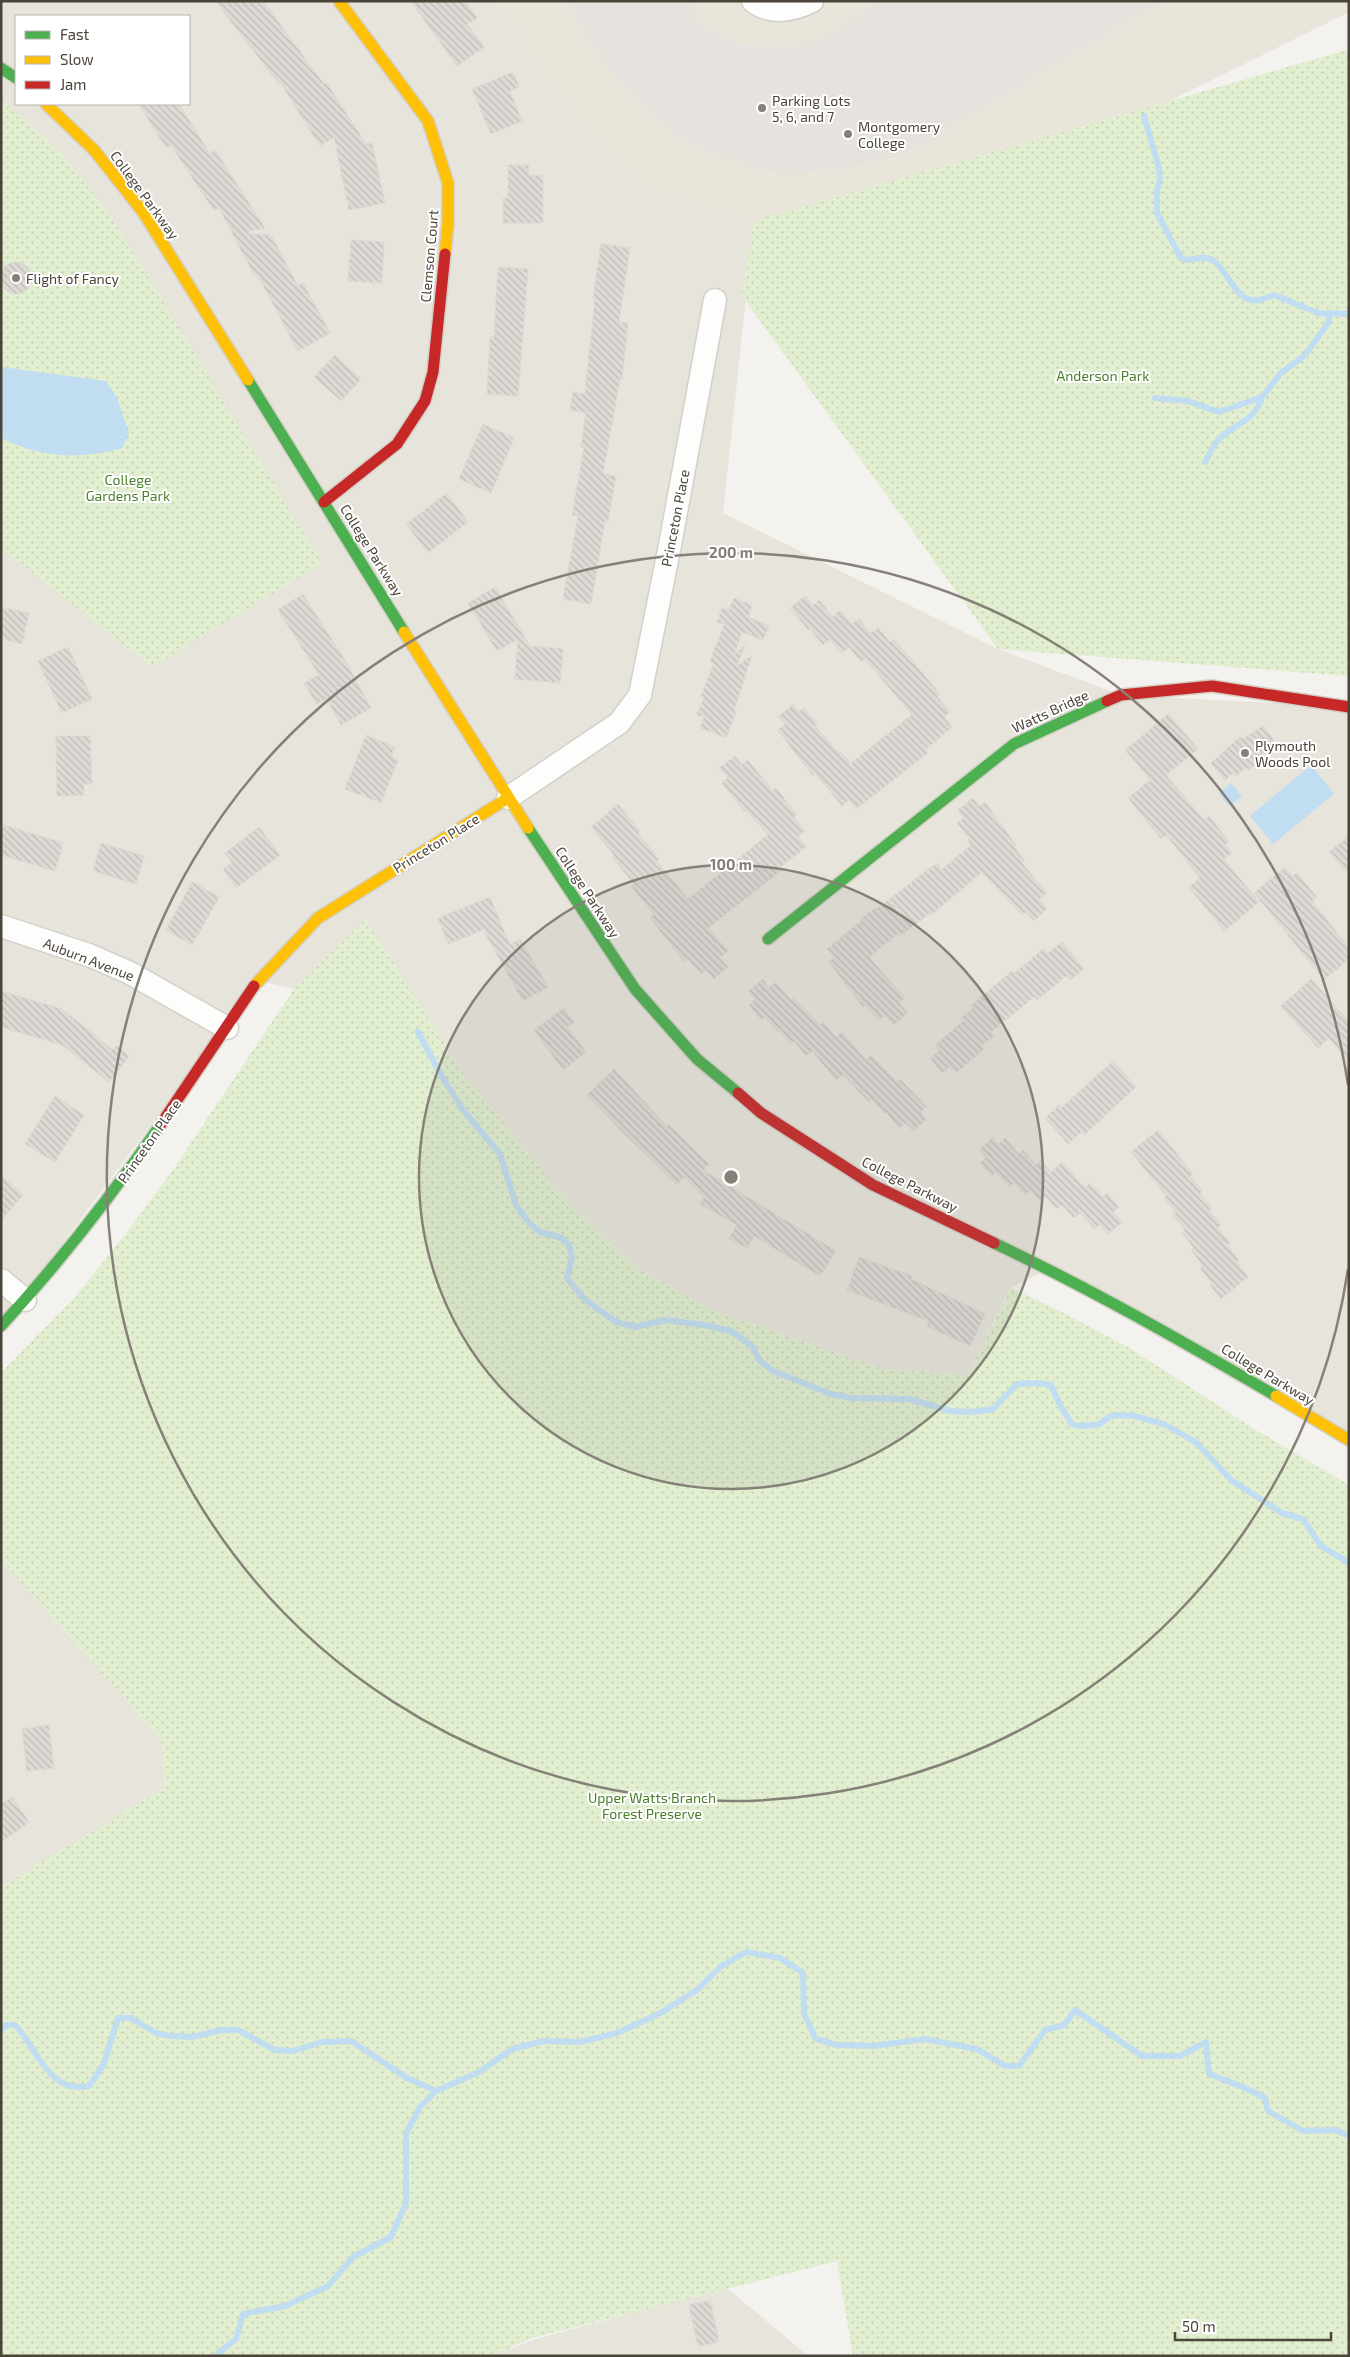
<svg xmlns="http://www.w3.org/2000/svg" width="1350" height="2357" font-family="'Exo 2',sans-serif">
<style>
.residential{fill:#e7e4dc;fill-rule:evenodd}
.education{fill:#eae5da}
.park{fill:url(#park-dots)}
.parking{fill:#e6e3df}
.water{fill:#c0ddf1}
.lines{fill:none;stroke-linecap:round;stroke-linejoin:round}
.stream{stroke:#c0ddf1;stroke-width:6}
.building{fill:url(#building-back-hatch);stroke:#dcd9d4}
.street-casing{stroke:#d2d0cb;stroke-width:25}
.fast-casing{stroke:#d3cfc5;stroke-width:14}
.slow-casing{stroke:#d3cfc5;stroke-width:14}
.jam-casing{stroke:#d3cfc5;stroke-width:14}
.street{stroke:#fdfdfc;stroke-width:22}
.fast{stroke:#4caf50;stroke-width:11}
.slow{stroke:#ffc107;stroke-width:11}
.jam{stroke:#c62828;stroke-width:11}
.ring{fill:none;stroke:#868178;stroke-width:2.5}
.poi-dot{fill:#868178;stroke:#fff;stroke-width:2}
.labels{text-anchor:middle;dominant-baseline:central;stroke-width:4;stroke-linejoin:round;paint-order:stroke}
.poi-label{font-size:14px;fill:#4b4439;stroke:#fff;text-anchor:start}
.street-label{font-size:14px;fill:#4b4439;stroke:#fff}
.park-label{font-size:14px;fill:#4a7f2a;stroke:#fff}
.centre{fill:#868178;stroke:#fff;stroke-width:2.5}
.ring-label{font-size:15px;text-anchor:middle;font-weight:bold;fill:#868178;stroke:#fff;stroke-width:4;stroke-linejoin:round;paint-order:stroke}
</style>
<defs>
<pattern id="park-dots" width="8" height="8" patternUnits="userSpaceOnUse" patternTransform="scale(1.25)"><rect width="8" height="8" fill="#e1eecf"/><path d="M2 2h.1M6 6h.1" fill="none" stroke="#c3cdb2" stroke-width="1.8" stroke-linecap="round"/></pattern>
<pattern id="building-back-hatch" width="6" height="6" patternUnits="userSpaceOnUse" patternTransform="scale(1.25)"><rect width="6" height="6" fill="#dedbd6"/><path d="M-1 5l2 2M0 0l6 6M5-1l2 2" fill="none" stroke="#c0bdb8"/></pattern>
</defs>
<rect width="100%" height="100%" fill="#f4f2ee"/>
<path class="residential" d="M1 1H498L546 83 809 237 754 222 723 513 998 649 1121 695 1349 707V1440L1049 1269 1010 1288 968 1375 884 1369 711 1310 634 1266 569 1204 460 1069 366 920 294 989 258 981 1 1326ZM16 16H189V104H16Z
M1 1560 162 1740 165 1788 1 1887Z
M726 2287 808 2356H490L536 2339Z"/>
<path class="education" d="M498 1H1349V12L916 227 809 237 637 186 546 83Z"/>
<path class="park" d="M1349 47V676L998 649 742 296 754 221 1346 50Z
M1 99 61 153 109 213 322 563 152 667 1 548Z
M366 919 460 1069 569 1204 634 1266 711 1310 884 1369 968 1375 1011 1288 1064 1313 1128 1347 1256 1430 1349 1485V2356H853L837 2261 532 2338 492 2356H1V1887L165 1787 162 1740 1 1560V1373L74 1298 127 1232 170 1174 294 989Z"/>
<path class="parking" d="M567 1H694L690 5 699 23 733 44 784 48 810 41 830 32 881 1H1162L905 153 846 168 789 175 760 170 715 154 675 133 620 83 588 39Z"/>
<path class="water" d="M1 367 106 381 117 398 129 433 122 448C78 460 43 458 1 438Z
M1311 765 1334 794 1273 844 1250 816Z
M1231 783 1242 796 1229 806 1219 793Z"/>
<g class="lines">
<path class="stream" d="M1144 116 1158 164 1160 179 1157 191V213L1181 258C1190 263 1197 256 1207 258 1228 263 1233 305 1259 300 1264 299 1269 297 1274 295L1318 313 1349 314
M1155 398 1188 401 1219 412 1262 397 1281 373 1304 356 1329 322V314
M1205 462C1210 454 1214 443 1220 438 1238 422 1254 422 1262 397
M418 1032 441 1075 463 1110 500 1154 516 1205 529 1223 540 1232 562 1238 569 1245 572 1257 567 1278 583 1298 616 1322 636 1327 665 1320 705 1325 731 1331 752 1346 760 1361 773 1371 831 1394 852 1398 909 1399 950 1411 973 1412 993 1409 1017 1384 1038 1383 1051 1385 1061 1407 1072 1424 1078 1426 1098 1425 1109 1417 1116 1415 1134 1416 1164 1424 1197 1443 1231 1480 1282 1513 1303 1519 1321 1546 1349 1563
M1 2030 6 2025H15C37 2047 48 2095 89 2086L103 2066 118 2018H131L156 2033 169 2036 192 2037 222 2030H238L275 2050 293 2051 322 2042 351 2041 407 2078 436 2091
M217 2356 218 2353 236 2339 243 2314 285 2306 328 2286 353 2257 391 2237 406 2203V2133L420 2107 436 2091 479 2072 512 2049 544 2041 580 2042 617 2033 659 2014 697 1990 720 1967 746 1952 780 1958 803 1973 804 2014 816 2039 837 2045 873 2046 924 2039 977 2049 1005 2066H1019L1045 2030 1064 2025 1075 2010 1142 2056H1180L1206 2042 1209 2074 1243 2087 1265 2098 1268 2111 1303 2131 1336 2130 1349 2136"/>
</g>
<path class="building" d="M215 1H263L324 84 326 82 366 144 372 143 385 203 349 210 334 137 320 146 280 82 279 84Z
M411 1H465L477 18 467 24 484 47 457 66Z
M513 72 519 87 510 91 522 121 491 134 472 89Z
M139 104H179L210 154 215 150 265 228 248 231 249 234 271 235 298 286 303 283 330 333 298 351 257 274 254 275 219 208 214 211 171 145 166 148Z
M508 165H529L528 175H543V223H503V198H508Z
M351 240 384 242 382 283 348 281Z
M601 244 630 248 619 322 628 323 622 379H620L603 474 616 476 608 522 605 521 591 604 563 599 578 516 572 515 584 448 581 447 586 413 570 410 573 392 585 394 595 298 593 297Z
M0 278a16 16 0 1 1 32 0a16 16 0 1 1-32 0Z
M498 267 528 269 518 396 487 394 490 337H494Z
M335 355 361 379 341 401 314 377Z
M483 424 514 438 491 493 459 479Z
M447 493 468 522 428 553 406 524Z
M495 587 530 646 563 649 560 683 515 679 518 639 497 651 468 603Z
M303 594 345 660 371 708 341 725 327 699 316 704 304 683 319 675 278 610Z
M805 596 813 606 819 600 833 617 840 610 852 624 859 619 871 633 878 628 890 642 894 639 940 694 937 696 950 712 944 717 952 727 925 750 928 753 856 809 849 800 842 806 815 773 813 776 800 760 778 730 785 724 778 717 793 704 799 712 804 708 817 723 815 725 839 754 841 752 851 763 912 715 865 659 861 662 849 647 842 653 830 639 823 645 810 629 808 630 790 608Z
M734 598 752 605 748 617 769 626 763 640 742 632 734 655 745 645 737 666 752 655 734 711 736 712 726 738 700 728 704 717 697 715 704 697 701 696 714 663 710 661 724 625 717 622 722 607 729 610Z
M1 607 29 613 22 644 1 639Z
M68 647 92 699 62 713 38 661Z
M1168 714 1198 749 1166 775 1204 820 1209 816 1229 841 1225 844 1232 853 1224 859 1259 902 1224 931 1189 887 1200 878 1166 835 1161 839 1128 798 1150 780 1125 750Z
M1263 726 1274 740 1267 746 1269 748 1258 757 1260 760 1248 770 1246 767 1236 776 1233 773 1225 780 1211 763 1240 737 1242 739Z
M366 735 395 747 391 757 398 760 381 803 345 789Z
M56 736H90L92 784H84V795L57 796Z
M735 756 742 765 748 760 773 791 776 788 786 801 797 815 794 817 805 831 798 837 806 847 779 868 781 871 708 928 728 951 720 958 728 967 714 979 706 970 701 974 688 959 685 962 675 950 650 918 654 914 631 886 634 884 612 857 614 855 591 827 618 804 640 831 638 833 659 859 657 861 688 899 768 835 746 810 744 811 722 783 728 778 719 768Z
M973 798 979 806 985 802 1016 845 1014 847 1025 861 1022 863 1047 893 1039 899 1047 909 1033 921 1026 912 1022 915 982 872 931 915 930 913 900 936 898 934 869 957 905 998 899 1003 908 1013 893 1025 885 1015 878 1020 865 1005 863 1007 829 962 835 957 827 949 862 920 861 918 874 909 875 910 937 863 942 869 971 845 968 841 970 840 957 823 964 818 958 810Z
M4 825 63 843 55 871 1 855V834Z
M259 827 280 855 236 888 223 869 232 863 225 853Z
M1349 836V875L1329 852Z
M101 843 144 856 136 884 93 871Z
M1285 867 1292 876 1297 873 1317 897 1312 901 1349 948V959L1324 980 1254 893Z
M192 882 219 897 192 945 166 930Z
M490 897 510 945 520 939 548 987 523 1001 483 930 448 944 438 918Z
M1062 942 1084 969 1070 980 1066 976 1037 1000 1034 997 1007 1019 991 1032 994 1036 981 1046 984 1049 956 1073 951 1066 942 1073 930 1058 939 1051 935 1045 963 1021 960 1018 972 1009 970 1006 1012 971 1014 974 1043 949 1047 954Z
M763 979 769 988 776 982 791 1000 794 998 820 1025 823 1022 836 1037 842 1032 866 1060 871 1055 897 1082 900 1079 927 1107 920 1112 926 1120 913 1131 906 1123 899 1128 886 1112 884 1113 872 1100 869 1102 843 1075 836 1080 812 1051 806 1056 794 1041 791 1044 779 1030 778 1032 765 1017 761 1020 749 1005 755 999 749 991Z
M1311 979 1349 1021V1062L1329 1038 1318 1048 1281 1006Z
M1 991 62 1009 113 1050 117 1046 129 1056 109 1082 62 1045 1 1027Z
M564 1008 574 1022 568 1027 586 1052 563 1070 534 1030Z
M1113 1061 1136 1087 1084 1135 1081 1132 1068 1144 1045 1118 1059 1105 1061 1108Z
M614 1069 667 1126 668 1124 709 1164 703 1170 836 1251 820 1276 754 1236 747 1248 729 1238 737 1225 700 1204 704 1197 684 1177 677 1185 623 1133 587 1095Z
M55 1096 84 1115 55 1162 25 1144Z
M1158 1130 1193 1174 1190 1176 1202 1191 1200 1193 1212 1208 1209 1210 1221 1225 1218 1228 1230 1243 1227 1245 1239 1260 1236 1262 1248 1277 1221 1299 1210 1285 1212 1283 1200 1268 1203 1266 1191 1250 1194 1248 1182 1233 1185 1230 1173 1215 1176 1213 1164 1198 1166 1196 1131 1152Z
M993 1137 999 1144 1005 1138 1019 1154 1023 1150 1036 1165 1041 1160 1051 1172 1062 1162 1085 1188 1090 1183 1103 1197 1107 1193 1119 1207 1113 1212 1122 1222 1108 1234 1100 1224 1094 1229 1080 1213 1074 1218 1062 1205 1057 1209 1046 1197 1041 1202 1031 1190 1025 1195 1014 1183 1009 1187 996 1172 991 1176 980 1163 986 1158 979 1150Z
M1 1175 23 1195 1 1220Z
M859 1257 912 1276 911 1279 985 1314 970 1346 927 1326 929 1321 847 1290Z
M49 1725 54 1768 27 1771 22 1729Z
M12 1797 29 1822 1 1842V1804Z
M710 2300 719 2342 698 2346 689 2305Z"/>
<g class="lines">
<defs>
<path id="street" d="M753 1C771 15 792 11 812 1
M508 798 619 723 640 695 670 545 715 300
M1 926 89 955 130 973 227 1028
M1 1280 25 1300"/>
<path id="fast" d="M1 68 16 78
M248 380 404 632
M528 828 635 989 697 1059 738 1093
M768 939 1014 744 1107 701
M994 1243C1091 1289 1184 1342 1276 1396
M1 1326C59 1263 113 1194 161 1124"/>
<path id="slow" d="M339 1 428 121 448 183V222L445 254
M46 104 94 150 143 212 248 380
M404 632 528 828
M254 986 318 918 508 798
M1276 1396 1349 1440"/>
<path id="jam" d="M324 502 397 444 425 401 433 372 445 254
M1107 701 1121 695 1212 686 1349 707
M738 1093 761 1113 873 1185 994 1243
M161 1124 254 986"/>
</defs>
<use href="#street" class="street-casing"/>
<use href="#fast" class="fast-casing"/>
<use href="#slow" class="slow-casing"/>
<use href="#jam" class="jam-casing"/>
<use href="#street" class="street"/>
<use href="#fast" class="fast"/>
<use href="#slow" class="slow"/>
<use href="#jam" class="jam"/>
</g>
<circle cx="731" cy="1177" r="312" fill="#868178" fill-opacity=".12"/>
<g class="ring">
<circle cx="731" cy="1177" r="312"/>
<path d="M1348 1269A624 624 0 1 1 1348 1085"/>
</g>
<g class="poi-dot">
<circle cx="762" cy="108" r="5"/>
<circle cx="848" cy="134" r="5"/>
<circle cx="16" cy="278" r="5"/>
<circle cx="1245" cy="753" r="5"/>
</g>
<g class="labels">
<g class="poi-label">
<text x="772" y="100">Parking Lots<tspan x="772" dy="16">5, 6, and 7</tspan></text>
<text x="858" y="126">Montgomery<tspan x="858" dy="16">College</tspan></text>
<text x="26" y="278">Flight of Fancy</text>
<text x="1255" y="745">Plymouth<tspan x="1255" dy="16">Woods Pool</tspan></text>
</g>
<g class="street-label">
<text transform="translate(145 195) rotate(54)">College Parkway</text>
<text transform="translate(429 256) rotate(-85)">Clemson Court</text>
<text transform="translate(675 518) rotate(-79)">Princeton Place</text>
<text transform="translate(372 550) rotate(58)">College Parkway</text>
<text transform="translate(1050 711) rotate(-25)">Watts Bridge</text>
<text transform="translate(436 843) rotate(-32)">Princeton Place</text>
<text transform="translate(588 892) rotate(57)">College Parkway</text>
<text transform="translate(89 959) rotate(21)">Auburn Avenue</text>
<text transform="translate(149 1141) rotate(-55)">Princeton Place</text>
<text transform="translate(910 1184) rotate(27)">College Parkway</text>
<text transform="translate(1268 1374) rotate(31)">College Parkway</text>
</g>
<g class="park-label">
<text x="1103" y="375">Anderson Park</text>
<text x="128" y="479">College<tspan x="128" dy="16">Gardens Park</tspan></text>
<text x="652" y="1797">Upper Watts Branch<tspan x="652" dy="16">Forest Preserve</tspan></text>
</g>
</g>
<circle cx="731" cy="1177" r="8" class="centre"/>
<g class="ring-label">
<text x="731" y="558">200 m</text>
<text x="731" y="870">100 m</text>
</g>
<rect width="1350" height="2357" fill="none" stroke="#4b4439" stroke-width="5"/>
<rect x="15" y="15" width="175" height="90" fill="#ffffff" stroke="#b7b4b0"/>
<rect x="25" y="31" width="25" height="8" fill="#4caf50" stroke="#b7b4b0"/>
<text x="60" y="40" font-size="15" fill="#4b4439">Fast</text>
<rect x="25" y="56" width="25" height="8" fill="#ffc107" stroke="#b7b4b0"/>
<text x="60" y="65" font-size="15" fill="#4b4439">Slow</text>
<rect x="25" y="81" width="25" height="8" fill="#c62828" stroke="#b7b4b0"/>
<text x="60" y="90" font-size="15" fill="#4b4439">Jam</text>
<path d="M1175 2332v8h156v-8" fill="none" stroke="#4b4439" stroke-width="2.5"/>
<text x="1182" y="2332" font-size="15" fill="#4b4439" stroke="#ffffff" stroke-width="4" paint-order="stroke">50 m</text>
</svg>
